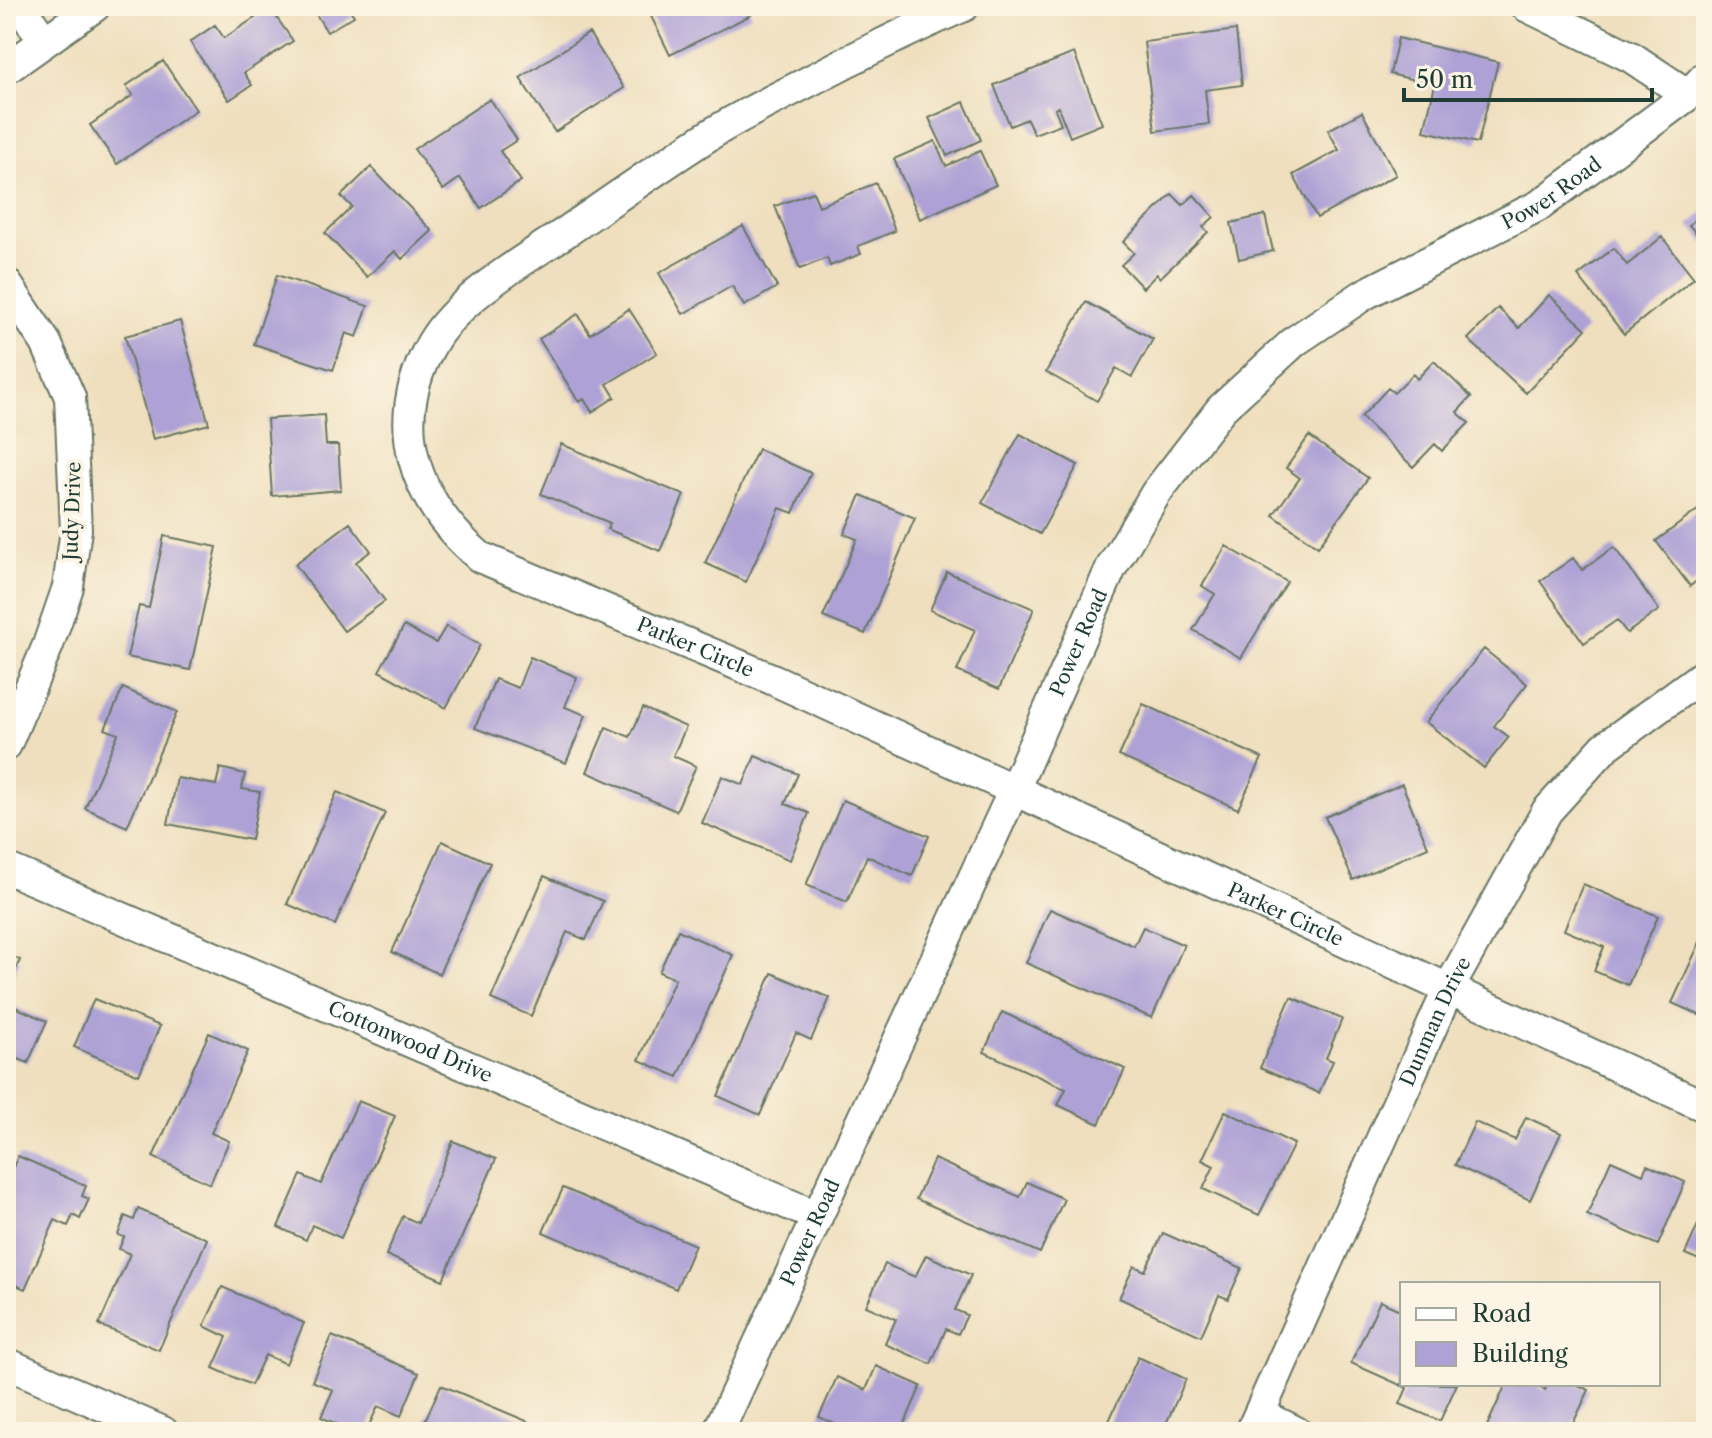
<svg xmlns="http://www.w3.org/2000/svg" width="1712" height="1438" font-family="'Libre Caslon Text',serif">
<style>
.building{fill:#ada1d5}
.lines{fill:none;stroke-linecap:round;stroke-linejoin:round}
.minor-casing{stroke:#687664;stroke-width:34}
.minor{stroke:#fff;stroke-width:30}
.labels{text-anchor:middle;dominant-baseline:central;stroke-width:8;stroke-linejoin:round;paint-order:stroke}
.street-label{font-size:20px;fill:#1f3d34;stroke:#fcf5e5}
</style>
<rect width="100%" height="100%" fill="#fcf5e5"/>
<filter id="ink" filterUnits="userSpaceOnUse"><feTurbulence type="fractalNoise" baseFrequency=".0125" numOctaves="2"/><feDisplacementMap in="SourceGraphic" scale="16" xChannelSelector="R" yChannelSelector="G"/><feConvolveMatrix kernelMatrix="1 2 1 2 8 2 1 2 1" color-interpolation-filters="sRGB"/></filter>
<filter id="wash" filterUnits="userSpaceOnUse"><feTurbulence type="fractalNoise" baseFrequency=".006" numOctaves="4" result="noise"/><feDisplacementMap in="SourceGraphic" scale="32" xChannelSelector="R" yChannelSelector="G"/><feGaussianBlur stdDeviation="1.8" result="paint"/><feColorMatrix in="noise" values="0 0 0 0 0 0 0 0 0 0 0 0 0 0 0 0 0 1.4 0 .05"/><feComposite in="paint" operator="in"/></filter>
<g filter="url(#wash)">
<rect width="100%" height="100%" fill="#efdfbe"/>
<g id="blocks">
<path class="building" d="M311 6H348L354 16 327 32Z
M646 6H747L751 15 670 55Z
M270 8 293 41 244 73 252 85 229 100 190 42 215 25 224 38Z
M1236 30 1242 85 1205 90 1209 124 1155 131 1144 42Z
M589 33 624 88 555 132 520 78Z
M1398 38 1498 62 1478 143 1424 131 1435 85 1390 74Z
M1074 53 1102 124 1070 137 1058 107 1055 109 1061 124 1034 134 1027 119 1010 126 994 85Z
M163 61 196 110 117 164 90 125 133 95 126 86Z
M490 99 517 140 500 151 521 181 481 208 460 178 443 190 414 149Z
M964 102 981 140 947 156 929 118Z
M1362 112 1396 175 1317 218 1293 175 1339 150 1328 130Z
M935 141 946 166 980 151 996 185 920 219 894 159Z
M371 167 432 231 402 259 395 251 367 277 325 233 352 207 341 196Z
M876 183 895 231 858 246 861 254 830 266 827 258 800 269 775 206 813 192 819 206Z
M1172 194 1183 205 1194 195 1214 217 1203 227 1208 232 1160 278 1157 274 1143 288 1121 265 1134 253 1123 242Z
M1706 210V245L1689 225Z
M1265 215 1273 251 1239 259 1231 223Z
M743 226 777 287 744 306 732 286 683 314 659 273Z
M1662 237 1694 278 1624 334 1578 276 1614 248 1627 265Z
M277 275 368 306 357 337 346 333 333 370 254 344Z
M1549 295 1586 329 1526 393 1468 339 1498 308 1519 328Z
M1086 302 1153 339 1132 377 1116 368 1097 401 1046 372Z
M629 309 657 353 607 384 615 397 592 412 584 399 579 402 539 339 578 314 590 334Z
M180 321 209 424 153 439 125 336Z
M1434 361 1471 397 1457 412 1469 423 1442 451 1435 444 1413 467 1361 417 1388 388 1394 393 1413 374 1417 379Z
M324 415 326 445H338L341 490 272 496 267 419Z
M1020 434 1078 465 1040 534 982 503Z
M1309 436 1368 478 1318 547 1273 515 1300 478 1286 468Z
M561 444 684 495 660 551 607 529 610 523 541 494Z
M758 449 811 473 793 513 780 508 746 582 705 563Z
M861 495 915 518 865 634 823 617 857 539 844 534Z
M1706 504V574L1690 586 1656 541Z
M350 523 371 551 356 562 385 601 344 631 295 564Z
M164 536 217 547 190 670 127 657 139 606 149 608Z
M1226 546 1287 582 1241 658 1193 630 1215 594 1202 586Z
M1614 547 1659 610 1627 633 1617 620 1584 643 1540 581 1573 558 1582 570Z
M947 572 1034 609 999 689 957 671 975 630 930 610Z
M404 626 436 643 446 626 480 645 446 708 379 671Z
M1484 649 1527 684 1494 726 1509 737 1484 768 1426 722Z
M530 657 577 677 565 707 586 715 566 763 475 728 495 679 518 688Z
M123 688 177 712 127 827 85 808 118 734 105 729Z
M1143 704 1262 758 1238 809 1119 756Z
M643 708 686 727 673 756 696 766 676 811 587 772 606 727 630 737Z
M755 756 798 774 785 804 809 813 790 860 702 823 722 776 743 785Z
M220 768 245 774 242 789 260 792 251 840 168 824 177 778 216 785Z
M1402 784 1428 847 1353 880 1325 817Z
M337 792 385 813 335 925 287 904Z
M843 800 929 836 912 876 867 856 847 902 806 885Z
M442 841 490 863 439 974 392 952Z
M544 876 603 901 586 940 567 932 531 1016 491 999Z
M1583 884 1658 916 1628 985 1594 971 1604 947 1564 930Z
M1050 909 1134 946 1143 927 1184 945 1152 1018 1026 963Z
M1706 929V1018L1672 1003Z
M678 930 733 955 678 1077 639 1060 675 979 659 972Z
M6 954 20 960 6 993Z
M772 973 830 998 811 1040 796 1033 760 1115 718 1096Z
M1291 997 1342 1019 1326 1058 1333 1061 1319 1093 1260 1068Z
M94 999 160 1026 139 1075 74 1047Z
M6 1003 47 1021 28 1063 6 1054Z
M1002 1012 1125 1069 1099 1124 1058 1105 1066 1089 984 1052Z
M209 1033 248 1051 211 1133 229 1141 210 1184 153 1157Z
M358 1101 395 1116 341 1238 312 1225 306 1240 278 1227 301 1175 321 1184Z
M1225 1111 1294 1144 1259 1215 1203 1189 1214 1166 1202 1160Z
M1526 1117 1561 1133 1530 1200 1455 1165 1475 1122 1515 1140Z
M453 1141 496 1159 443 1280 386 1255 403 1216 418 1223Z
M18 1156 86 1186 82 1196 89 1199 80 1219 73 1215 68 1226 55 1220 25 1289 6 1281V1183Z
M934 1159 1020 1197 1027 1182 1064 1199 1040 1253 916 1199Z
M1611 1160 1643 1174 1647 1165 1685 1182 1658 1245 1587 1215Z
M563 1188 695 1245 676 1289 543 1232Z
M1706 1207V1263L1685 1254Z
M138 1209 207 1239 159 1350 99 1325 130 1254 119 1249 124 1237 118 1235 125 1216 134 1220Z
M1163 1233 1242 1268 1228 1299 1219 1295 1201 1336 1119 1298 1134 1266 1145 1271Z
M926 1255 971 1275 955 1310 967 1315 958 1334 946 1329 931 1364 885 1344 896 1319 866 1306 885 1264 915 1277Z
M222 1287 304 1323 286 1364 265 1355 251 1385 213 1368 227 1337 204 1326Z
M1380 1301 1402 1311V1384H1457L1440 1421 1400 1404 1407 1388 1351 1363Z
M332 1336 419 1373 401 1416 378 1406 366 1432H355L321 1417 333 1390 312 1381Z
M1138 1357 1186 1379 1165 1426 1179 1432H1104Z
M876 1366 921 1386 901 1432H847L848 1430 819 1417 837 1377 866 1390Z
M1506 1384H1532L1545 1390 1548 1384H1576L1589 1390 1569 1432H1502L1487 1426Z
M441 1385 529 1422 525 1432H439L423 1425Z"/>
</g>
</g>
<g filter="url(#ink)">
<use href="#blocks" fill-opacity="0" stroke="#687664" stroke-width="2"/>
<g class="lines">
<defs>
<g id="minor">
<path d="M20 6 44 41"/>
<path id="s1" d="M964 6C909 30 855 57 802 85 771 101 740 116 711 134 662 165 614 199 566 232 524 260 457 299 432 343 386 424 414 501 480 557L772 679 1706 1107"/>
<path d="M1526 6 1631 57 1688 95"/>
<path d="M6 69 95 6"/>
<path d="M6 283 46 343 70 397 76 530 68 587 48 645 6 745"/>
<path id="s2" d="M6 868 816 1216"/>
<path d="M6 1363 163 1432"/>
<path d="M1260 1414 1296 1432"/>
<path id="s3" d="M718 1432 1013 792 1111 568 1156 493 1221 409 1295 341 1365 294 1540 205 1688 95 1706 76"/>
<path id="s4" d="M1251 1432 1449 988 1547 811 1605 747 1706 673"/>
</g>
</defs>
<use href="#minor" class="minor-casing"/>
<use href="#minor" class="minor"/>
</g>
</g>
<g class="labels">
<g class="street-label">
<text stroke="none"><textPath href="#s3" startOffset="1540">Power Road</textPath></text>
<text transform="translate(72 511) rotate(-88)">Judy Drive</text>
<text stroke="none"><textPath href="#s3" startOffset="868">Power Road</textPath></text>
<text stroke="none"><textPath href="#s1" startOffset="1108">Parker Circle</textPath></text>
<text stroke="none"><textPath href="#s1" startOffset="1756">Parker Circle</textPath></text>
<text stroke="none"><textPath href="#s4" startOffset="450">Dunman Drive</textPath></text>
<text stroke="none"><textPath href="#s2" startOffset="440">Cottonwood Drive</textPath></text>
<text stroke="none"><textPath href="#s3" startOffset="220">Power Road</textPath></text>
</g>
</g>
<rect width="1712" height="1438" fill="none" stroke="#fcf5e5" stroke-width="32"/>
<rect x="1400" y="1282" width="260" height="104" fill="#fcf5e5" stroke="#a4ab9e" stroke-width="2"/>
<rect x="1416" y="1308" width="40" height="12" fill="#ffffff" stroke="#a4ab9e" stroke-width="2"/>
<text x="1472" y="1322" font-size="24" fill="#1f3d34">Road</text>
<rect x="1416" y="1342" width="40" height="24" fill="#ada1d5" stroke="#a4ab9e" stroke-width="2"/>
<text x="1472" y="1362" font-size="24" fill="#1f3d34">Building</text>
<path d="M1404 88v12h248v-12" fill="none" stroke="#1f3d34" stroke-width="4"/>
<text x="1416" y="88" font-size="24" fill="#1f3d34" stroke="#fcf5e5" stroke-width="6" paint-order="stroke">50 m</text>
</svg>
